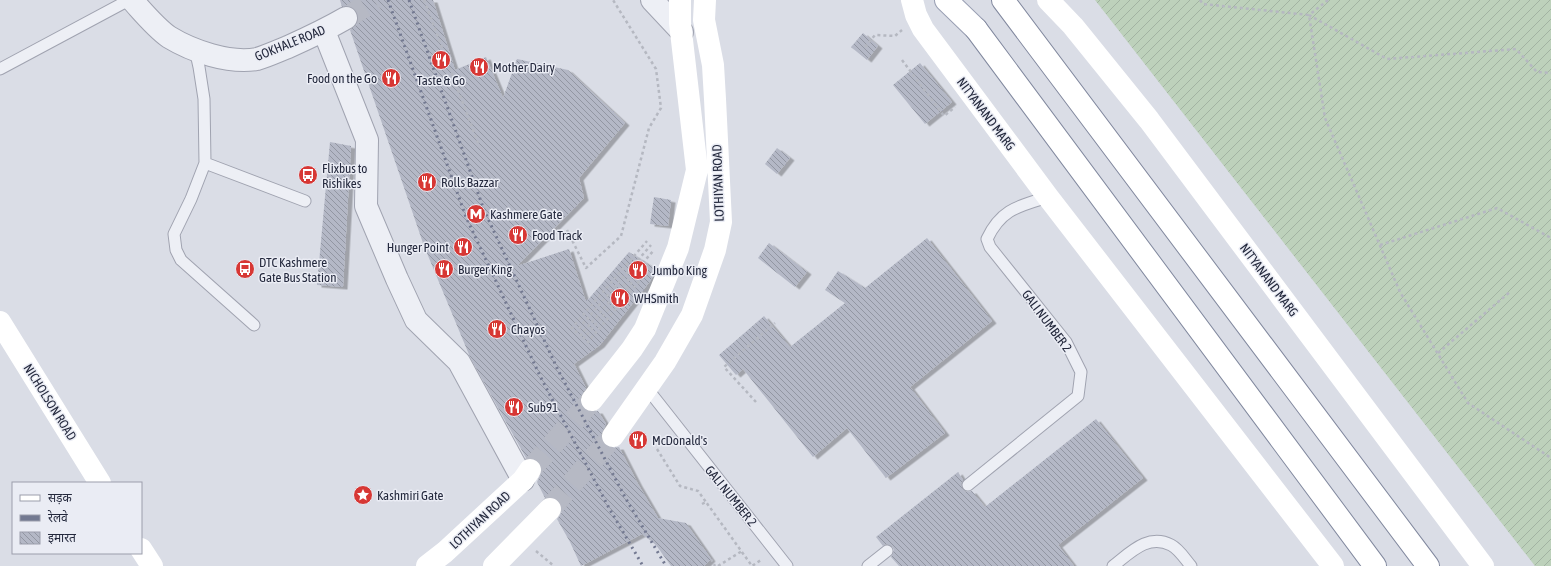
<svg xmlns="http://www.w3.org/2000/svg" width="1551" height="566" font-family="'Asap Condensed','Noto Sans Devanagari',sans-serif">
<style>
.garden{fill:url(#garden-furrows)}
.building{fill:url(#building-back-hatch);filter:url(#shadow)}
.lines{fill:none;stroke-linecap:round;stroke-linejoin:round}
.street-tunnel{stroke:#b6b9c4;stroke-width:22;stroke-dasharray:22 11;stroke-linecap:butt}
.secondary-tunnel{stroke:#b6b9c4;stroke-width:22;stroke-dasharray:22 11;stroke-linecap:butt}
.lane-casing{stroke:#a0a3b0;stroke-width:13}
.street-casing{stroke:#a0a3b0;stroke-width:24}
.primary-casing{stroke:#999fb3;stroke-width:24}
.highway-casing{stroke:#81889e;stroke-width:24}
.path{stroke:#b5b8c1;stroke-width:2.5;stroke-dasharray:3 3;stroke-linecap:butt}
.lane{stroke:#edeff5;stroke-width:11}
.street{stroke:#edeff5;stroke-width:22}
.secondary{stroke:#fff;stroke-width:22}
.primary{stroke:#fff;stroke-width:22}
.highway{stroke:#fff;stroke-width:22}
.rail{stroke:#737991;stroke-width:3;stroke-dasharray:2 4;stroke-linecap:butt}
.labels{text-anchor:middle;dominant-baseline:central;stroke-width:3;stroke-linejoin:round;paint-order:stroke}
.street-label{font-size:13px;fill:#24293d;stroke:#eaecf4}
.poi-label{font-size:13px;fill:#24293d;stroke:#eaecf4;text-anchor:start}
</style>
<defs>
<pattern id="garden-furrows" width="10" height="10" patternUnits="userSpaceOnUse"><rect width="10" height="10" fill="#bdd1bb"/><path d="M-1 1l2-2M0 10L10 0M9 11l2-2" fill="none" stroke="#a2b3a2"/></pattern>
<pattern id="building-back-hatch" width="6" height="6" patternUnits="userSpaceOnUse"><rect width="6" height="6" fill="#b4b8c6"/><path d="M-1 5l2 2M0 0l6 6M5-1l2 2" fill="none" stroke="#9296a2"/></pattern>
<filter id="shadow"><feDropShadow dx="4.5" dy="2.5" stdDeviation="0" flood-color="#0004"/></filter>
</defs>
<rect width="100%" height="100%" fill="#dadde6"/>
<path class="garden" d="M1095 0H1551V566H1535Z"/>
<path class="building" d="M340 0H433L455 70 486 57 503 98 517 59 568 70 625 123 579 178 584 198 517 266 569 249 586 302 629 252 656 269 651 280 600 345 574 364 586 388 580 398V404L584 410 590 412 598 411 606 424 601 435 602 442 606 446 612 448 619 447 638 484 658 518 686 523 711 559 704 566H671L656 545 642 534 581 566 570 542 557 519 562 512V505L559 500 553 497 545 498 537 482 542 471 541 464 537 460 531 458H526L470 357 424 246 350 30 357 24 358 18 357 12 352 7 346 6 342 7Z
M863 33 878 46 867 60 851 47Z
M920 63 952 102 925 124 893 85Z
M330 142 351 146 343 287 317 285Z
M777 148 790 158 777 174 765 164Z
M654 197 671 200 668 226 650 224Z
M927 238 992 321 910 387 945 433 886 478 847 428 813 457 743 369 736 375 719 355 764 316 790 347 845 303 825 290 838 271 865 288Z
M769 243 807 272 795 287 758 258Z
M1096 419 1143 478 1058 545 1074 566H899L891 557 894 550 892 546 886 544 883 546 876 537 958 472 963 480 961 483 962 489 966 492 972 491 985 507Z"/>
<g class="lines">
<path class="street-tunnel" d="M346 18 375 0"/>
<path class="secondary-tunnel" d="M530 470 592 400
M550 509 613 436"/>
<defs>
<path id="lane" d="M195 49 199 67 204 99 205 163 191 199 174 234 176 250 181 260 254 325
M0 69 129 0
M205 163 305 201
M646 387 787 566
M968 485 1078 396 1081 372 1066 342 990 247 987 239C1001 209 1019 206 1048 197
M868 566 887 551
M1113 566C1130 553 1148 533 1171 545 1179 549 1185 559 1191 566"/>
<path id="street" d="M132 0C143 12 155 27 169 37 192 51 229 64 257 59 267 56 278 51 288 47 308 38 327 29 346 18
M652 0 682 32
M324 31 367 140 366 206 397 279 416 320 459 362 523 480"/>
<path id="primary" d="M946 0 976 29"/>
<path id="highway" d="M1003 0 1428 566
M976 29 1375 566"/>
</defs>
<use href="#lane" class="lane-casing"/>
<use href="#street" class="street-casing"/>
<use href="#primary" class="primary-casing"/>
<use href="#highway" class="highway-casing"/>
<path class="path" d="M424 0 478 143
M1200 0 1203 4 1309 15 1325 118 1400 292 1468 403 1551 458
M1328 0 1309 15 1387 59 1516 49 1537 72 1551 73
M865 47 875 35 895 36 902 30
M902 60 944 116 955 107
M567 230 586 268 621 236 649 128 661 108 656 69 613 0
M1380 245 1497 208 1551 238
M571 329 647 241
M575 333 651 245
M580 336 654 250
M583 339 648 264
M587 343 642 278
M1438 353 1511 291
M756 402 724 367 775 323
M657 449 680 486 698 491 706 502
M702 504 706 502 752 566 761 560
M536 551 554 566
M711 559 715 566
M718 566 742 551"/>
<use href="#lane" class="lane"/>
<use href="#street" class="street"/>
<path class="secondary" d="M912 0 916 15 923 29 1048 197 1333 566
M1048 0 1073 26 1149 120 1483 566
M0 322 100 483
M592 400 632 349 645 329 678 248 697 170 680 23V0
M613 436 665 362 692 315 715 250 721 222 715 99 713 65 704 20 705 0
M141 549 152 566
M427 566 445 552 523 480 530 470
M494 566 550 509"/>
<use href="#primary" class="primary"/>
<use href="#highway" class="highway"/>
<path class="rail" d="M388 0 466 217 540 376 609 508 643 566
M409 0 484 210 557 368 626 499 666 566"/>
</g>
<defs>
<symbol id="restaurant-disc" viewBox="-11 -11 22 22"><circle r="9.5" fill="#d73734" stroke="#eaecf4"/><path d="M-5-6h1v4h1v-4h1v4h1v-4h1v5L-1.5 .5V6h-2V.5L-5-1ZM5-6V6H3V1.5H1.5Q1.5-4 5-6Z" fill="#fff"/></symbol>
<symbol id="bus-disc" viewBox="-11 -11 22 22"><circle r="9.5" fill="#d73734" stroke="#eaecf4"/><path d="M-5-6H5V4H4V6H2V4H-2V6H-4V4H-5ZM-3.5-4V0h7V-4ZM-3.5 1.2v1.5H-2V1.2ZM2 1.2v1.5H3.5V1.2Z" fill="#fff"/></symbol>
<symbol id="metro-disc" viewBox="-11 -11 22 22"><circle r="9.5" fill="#d73734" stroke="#eaecf4"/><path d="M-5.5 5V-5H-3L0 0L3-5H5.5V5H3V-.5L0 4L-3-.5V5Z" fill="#fff"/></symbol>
<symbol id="sight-disc" viewBox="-11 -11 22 22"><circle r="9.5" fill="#d73734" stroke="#eaecf4"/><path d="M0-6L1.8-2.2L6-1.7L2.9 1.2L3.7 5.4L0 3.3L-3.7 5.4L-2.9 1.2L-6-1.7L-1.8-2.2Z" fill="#fff"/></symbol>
</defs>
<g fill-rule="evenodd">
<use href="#restaurant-disc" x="430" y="49" width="22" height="22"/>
<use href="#restaurant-disc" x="468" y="56" width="22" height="22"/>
<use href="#restaurant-disc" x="380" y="67" width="22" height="22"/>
<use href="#bus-disc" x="297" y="164" width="22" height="22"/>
<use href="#restaurant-disc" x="416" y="171" width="22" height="22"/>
<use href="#metro-disc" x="465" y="203" width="22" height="22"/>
<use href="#restaurant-disc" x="507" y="224" width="22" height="22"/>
<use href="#restaurant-disc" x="452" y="236" width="22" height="22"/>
<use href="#bus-disc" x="234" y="258" width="22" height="22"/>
<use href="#restaurant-disc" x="433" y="258" width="22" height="22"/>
<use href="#restaurant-disc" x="627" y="259" width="22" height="22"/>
<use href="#restaurant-disc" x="609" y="287" width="22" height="22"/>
<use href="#restaurant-disc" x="486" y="318" width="22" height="22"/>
<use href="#restaurant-disc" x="503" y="396" width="22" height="22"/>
<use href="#restaurant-disc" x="627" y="429" width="22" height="22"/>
<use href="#sight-disc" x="352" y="484" width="22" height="22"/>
</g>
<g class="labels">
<g class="street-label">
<text transform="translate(290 43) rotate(-22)">GOKHALE ROAD</text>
<text transform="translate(986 114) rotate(53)">NITYANAND MARG</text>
<text transform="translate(718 183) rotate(-92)">LOTHIYAN ROAD</text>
<text transform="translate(1269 280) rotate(53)">NITYANAND MARG</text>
<text transform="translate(1047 321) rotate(53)">GALI NUMBER 2</text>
<text transform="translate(50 402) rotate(58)">NICHOLSON ROAD</text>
<text transform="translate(731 496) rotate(51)">GALI NUMBER 2</text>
<text transform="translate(480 520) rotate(-43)">LOTHIYAN ROAD</text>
</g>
<g class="poi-label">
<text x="493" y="67">Mother Dairy</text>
<text x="377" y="78" text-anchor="end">Food on the Go</text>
<text x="441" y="80" text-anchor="middle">Taste &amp; Go</text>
<text x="322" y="168">Flixbus to<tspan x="322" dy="15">Rishikes</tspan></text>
<text x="441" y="182">Rolls Bazzar</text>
<text x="490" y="214">Kashmere Gate</text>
<text x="532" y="235">Food Track</text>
<text x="449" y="247" text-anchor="end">Hunger Point</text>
<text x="259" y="262">DTC Kashmere<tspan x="259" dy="15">Gate Bus Station</tspan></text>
<text x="458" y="269">Burger King</text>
<text x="652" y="270">Jumbo King</text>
<text x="634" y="298">WHSmith</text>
<text x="511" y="329">Chayos</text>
<text x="528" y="407">Sub91</text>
<text x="652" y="440">McDonald's</text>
<text x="377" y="495">Kashmiri Gate</text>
</g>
</g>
<rect x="12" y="482" width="130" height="72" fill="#eaecf4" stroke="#9b9eab"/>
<rect x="20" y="495" width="20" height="6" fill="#ffffff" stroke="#9b9eab"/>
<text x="48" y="502" font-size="12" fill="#24293d">सड़क</text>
<rect x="20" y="515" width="20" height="6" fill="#737991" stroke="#9b9eab"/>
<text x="48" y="522" font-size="12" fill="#24293d">रेलवे</text>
<rect x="20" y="532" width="20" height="12" fill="url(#building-back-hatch)" stroke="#9b9eab"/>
<text x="48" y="542" font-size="12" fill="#24293d">इमारत</text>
</svg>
